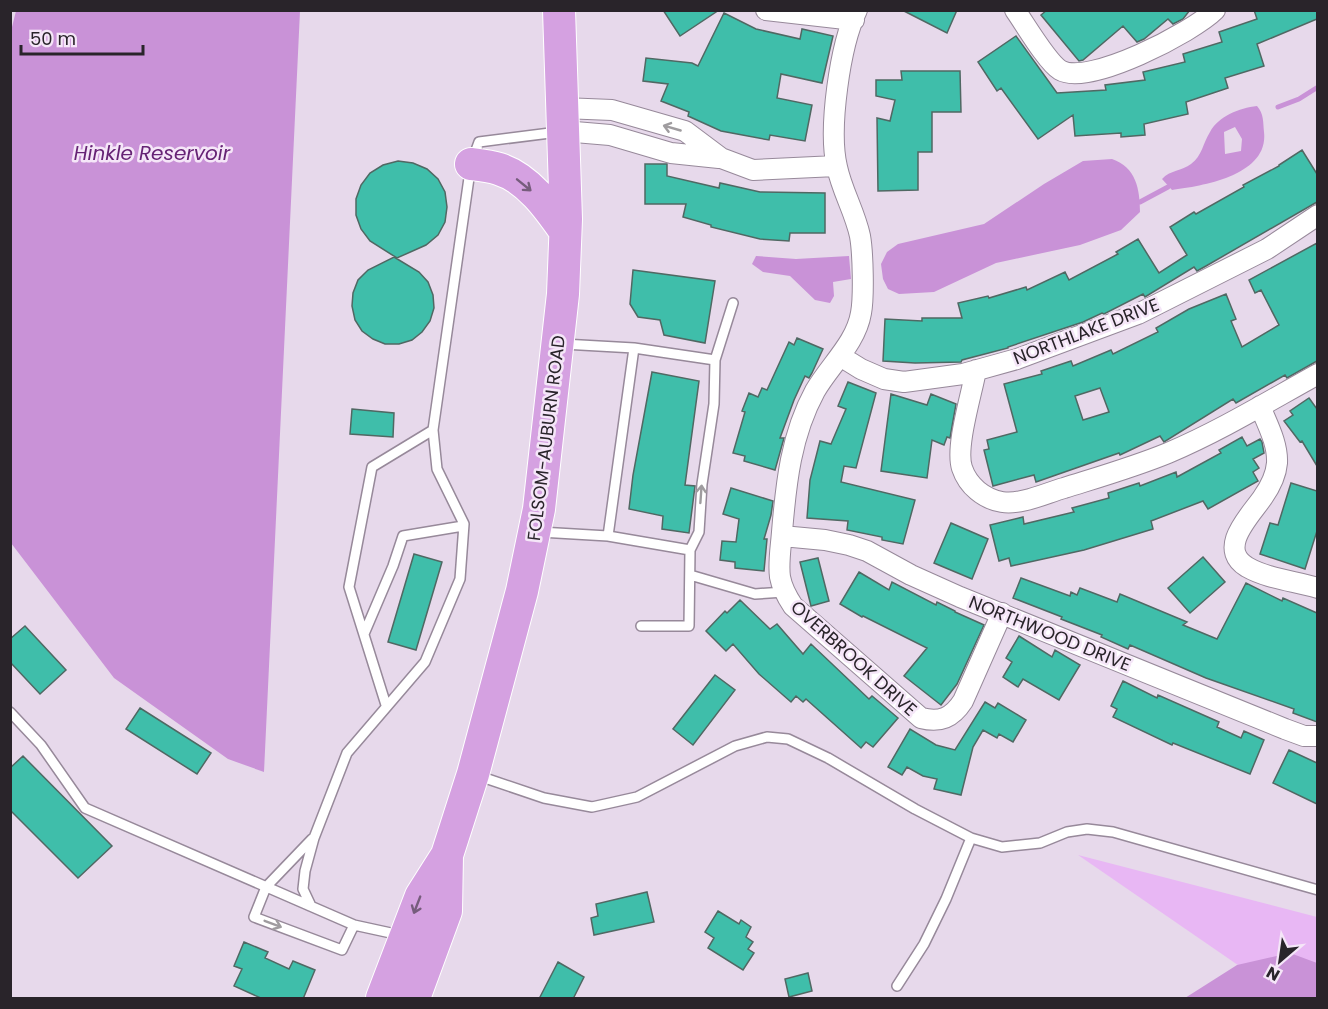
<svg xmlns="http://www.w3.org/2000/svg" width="1328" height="1009" font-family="Poppins,sans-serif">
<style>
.green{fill:#e8b7f4}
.water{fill:#c992d7;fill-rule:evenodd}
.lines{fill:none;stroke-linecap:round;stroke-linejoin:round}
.stream{stroke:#c992d7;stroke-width:5}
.building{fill:#3fbeaa;stroke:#506863;stroke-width:1.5;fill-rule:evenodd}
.lane-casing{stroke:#97899a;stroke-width:12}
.street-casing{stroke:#97899a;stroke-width:22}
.primary-casing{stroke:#fff;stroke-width:34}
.lane{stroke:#fff;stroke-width:9}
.street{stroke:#fff;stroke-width:20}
.primary{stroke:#d5a1e1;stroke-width:32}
.oneway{stroke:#9f9c9f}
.oneway2{stroke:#765c7c}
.labels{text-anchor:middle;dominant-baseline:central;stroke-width:5;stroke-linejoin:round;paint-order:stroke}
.street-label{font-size:18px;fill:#29242a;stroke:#f5e6f8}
.water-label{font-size:20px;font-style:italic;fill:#662375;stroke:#f5e6f8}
</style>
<rect width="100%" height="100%" fill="#e7d9eb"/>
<path class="green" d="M1078 855 1317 917V998H1286Z"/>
<path class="water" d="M16 11H300L264 772 228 759 114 678 11 543 10 35Z
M1257 106C1264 114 1263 122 1264 132 1269 175 1204 186 1172 190L1162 179C1170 170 1182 171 1191 164 1202 156 1203 143 1210 132 1219 116 1239 108 1257 106ZM1235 127 1242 139 1241 151 1225 154 1224 132Z
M1112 159C1136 167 1140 189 1140 212L1121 230 1080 245 996 263 934 292 899 294 888 289 883 279 881 264 887 252 898 244 984 224 1044 184 1083 161Z
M756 256 796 259 849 256 851 279 833 282 834 296 830 303 815 300 790 276 763 272 752 264Z
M1290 953 1317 963V998H1185L1237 965Z"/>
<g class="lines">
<path class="stream" d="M1278 107 1299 99 1318 87
M1140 202 1168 187"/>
</g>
<path class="building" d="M663 10H719L680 36Z
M902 10H957L947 33Z
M1047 10H1190L1183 19 1173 24 1168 19 1144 39 1137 42 1123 26 1083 60 1079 61 1041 15Z
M1254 10H1317V19L1257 44 1264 66 1225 78 1228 88 1186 102 1188 114 1144 124 1145 135 1121 137V133L1075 136 1073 115 1038 139 1001 88 997 91 978 62 1016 36 1057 93 1106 90 1105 85 1145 80 1143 72 1185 62 1183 54 1222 42 1219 32 1257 19Z
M724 13 756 29 800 39 802 29 833 36 822 83 781 74 777 98 812 105 805 141 770 135 769 140 721 131 688 116 689 112 661 101 668 84 643 81 646 58 692 63 698 66Z
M901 71H960L961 112H932V152H918V190L878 191 877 118 890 121 895 100 876 96V80H902Z
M1302 150 1317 174V202L1206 266 1197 271 1194 267 1145 297 1143 294 1104 314 1102 313 1083 322 1008 347V348L962 360 961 362 915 363 883 361 885 319 922 321V318H962L958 303 988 296 989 298 1026 287 1027 290 1065 272 1069 280 1118 254 1116 252 1138 239 1159 273 1187 255 1170 227 1194 212 1196 214 1244 187 1243 185 1279 166V165Z
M398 161 413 163 427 169 438 179 445 192 447 207 445 222 438 235 426 245 397 258 370 241 361 229 356 215V199L361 185 370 173 383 165Z
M645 164H667V176L719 188 720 183 760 192 825 193V233H790L789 241 760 239 711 227V225L683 217 686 204H645Z
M1317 243V361L1287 378 1285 375 1236 403 1233 399 1164 442 1160 436 1120 455 1119 453 1036 482 1034 475 993 486 984 450 989 449 987 440 1017 432 1004 384 1042 374 1041 371 1071 361 1073 366 1111 350 1113 354 1158 332 1156 328 1189 309 1226 294 1236 319 1231 321 1242 347 1279 325 1261 290 1255 293 1249 280ZM1100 388 1109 412 1083 420 1075 396Z
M394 257 419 272 428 282 433 295 434 308 430 321 422 332 412 340 399 344H385L373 339 362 331 355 320 352 306 353 293 358 280 368 270Z
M633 270 715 281 705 343 664 335 660 320 638 317 630 304Z
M797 338 823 349 812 373 809 378 805 376 794 400 780 438H784L775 470 744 461 745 456 733 453 745 412 742 411 749 393 758 397 762 388 767 390 789 342 794 345Z
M652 372 699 381 685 485 695 486 689 533 662 529 663 516 629 509 633 475Z
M848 382 876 393 856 468 844 466 841 482 915 500 903 544 882 540V537L847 530 848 521 807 518 810 480 820 441 831 444 846 409 838 406Z
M891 394 927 405 931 394 956 404 950 438 947 437 944 445 932 440 927 478 881 471Z
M1309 398 1317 409V466L1302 441 1300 442 1284 421 1293 415 1290 411Z
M352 409 394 413 393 437 350 434Z
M1242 437 1247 446 1260 439 1262 442 1264 453 1253 459 1259 468 1253 472 1258 481 1208 509 1203 501 1151 521 1153 529 1084 550 1011 566 1009 558 999 561 990 525 1023 517 1024 524 1074 512 1072 508 1109 498 1108 493 1139 483 1140 486 1176 472 1177 477 1221 453 1219 450Z
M1291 483 1317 491V531L1305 569 1260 554 1270 523 1278 525Z
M731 488 773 501 771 515 764 539H767L764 571 735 568V562L720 560 722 541 736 542 739 519 723 514Z
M951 523 988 539 972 579 934 563Z
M414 554 442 562 416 650 388 642Z
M1203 557 1225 582 1190 613 1168 588Z
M818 558 829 601 811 606 800 562Z
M859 572 889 590 892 582 936 605 937 602 955 611V612L984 625 957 684 941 705 904 676 927 648 863 616 862 617 840 604Z
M1021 578 1070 596 1071 592 1077 595 1080 588 1117 602 1120 594 1187 622 1183 625 1217 639 1246 583 1282 601 1283 598 1317 613V722L1293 713 1294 709 1206 678 1130 645 1128 649 1101 637 1102 635 1061 619 1062 617 1013 598Z
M740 600 770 629 777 624 803 654 811 644 869 699 872 696 898 718 873 747 866 742 861 748 806 699 803 702 796 696 791 702 759 674 733 644 726 651 706 631 725 611 727 613Z
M25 626 66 670 40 694 10 662V639Z
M1019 636 1052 657 1055 650 1080 665 1059 700 1023 679 1018 687 1003 677 1012 662 1006 658Z
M715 675 735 690 693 745 673 729Z
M1123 681 1157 698 1158 695 1219 722 1217 727 1241 738 1244 731 1264 740 1250 774 1173 743 1172 745 1113 717 1117 709 1111 706Z
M985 702 995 708 998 703 1026 720 1013 742 999 734 997 738 983 730 973 747 961 795 934 789 937 779 923 776 907 767 902 775 888 767 910 729 936 745 955 750Z
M140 708 211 753 197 774 126 729Z
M1289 750 1317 763V804L1273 783Z
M23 756 112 846 78 878 10 810V768Z
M647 892 654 922 594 935 591 918 598 916 596 904Z
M718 911 739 924 741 920 751 927 746 937 753 942 748 949 754 953 743 970 708 948 714 938 705 932Z
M244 942 268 952 265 958 289 969 293 961 315 970 303 999H263L234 986 242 969 234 966Z
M558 962 584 977 573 999H539Z
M808 973 812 991 789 997 785 979Z"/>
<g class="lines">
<defs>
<path id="lane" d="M563 344 634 348 608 536
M634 348 715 360 733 303
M540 532 608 536 690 550
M690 575 755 594 784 592
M641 626H689L690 550 699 532 702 484 714 404 715 360
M364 634 393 566 403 536 463 526
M386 705 349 587 372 467 433 430
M10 712 41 745 85 808 354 925 400 935
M476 775 544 798 592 807 637 797 735 746 767 737 788 739 828 758 915 809 971 838 1002 847 1040 843 1067 832 1087 829 1113 832 1318 890
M312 839 266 887 254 917 342 950 354 925
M311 906 303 889 305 871 314 838 347 753 425 662 460 579 464 524 437 469 433 430 471 164 479 142 558 132
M897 986 924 944 946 899 971 838"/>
<path id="street" d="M766 10 854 20
M857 10C840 45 828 129 837 167 842 191 855 212 860 236 863 253 864 297 861 313 856 343 830 365 815 391 791 435 786 483 782 532 781 546 778 563 780 577 782 588 787 597 793 606L921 718C940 723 952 718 963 701L1002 613
M1015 10C1025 24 1047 62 1060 70 1088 87 1193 32 1215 10
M563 108 612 110 685 131 721 158 753 170 836 166
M563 131 610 135 671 153 719 158
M840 356 861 369 884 379 904 382 963 374 1017 359 1138 314 1267 249 1318 215
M976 370C972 393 955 447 962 468 968 486 984 499 1002 502 1022 505 1046 493 1064 488 1099 477 1134 467 1168 453 1220 431 1269 401 1318 374
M1260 406C1267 424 1278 443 1277 463 1276 475 1270 487 1263 497 1251 515 1216 548 1247 567 1268 579 1295 581 1318 588
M782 536 825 540 849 545 867 551 911 575 960 597 1285 729 1304 736H1318"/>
<path id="primary" d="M471 164C480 165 490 166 499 169 528 178 549 208 565 231
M382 998 421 896 447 855 473 774 522 591 539 509 563 294 566 219 559 10
M414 998 446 911 447 855"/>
</defs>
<use href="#lane" class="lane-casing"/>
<use href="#street" class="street-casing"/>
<use href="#primary" class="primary-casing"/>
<use href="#lane" class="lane"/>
<use href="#street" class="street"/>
<use href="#primary" class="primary"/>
</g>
<defs><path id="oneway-shaft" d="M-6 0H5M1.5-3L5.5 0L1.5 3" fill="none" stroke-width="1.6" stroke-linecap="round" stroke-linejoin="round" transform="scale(1.5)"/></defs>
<g class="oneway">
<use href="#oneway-shaft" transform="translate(672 128) rotate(-164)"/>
<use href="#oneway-shaft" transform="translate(701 494) rotate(-86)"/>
<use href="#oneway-shaft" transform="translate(273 924) rotate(21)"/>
</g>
<g class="oneway2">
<use href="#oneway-shaft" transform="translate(524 185) rotate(39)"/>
<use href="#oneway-shaft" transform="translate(417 905) rotate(111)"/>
</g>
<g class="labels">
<g class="street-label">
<text transform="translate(1086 331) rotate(-21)">NORTHLAKE DRIVE</text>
<text transform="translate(546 438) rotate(-83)">FOLSOM-AUBURN ROAD</text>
<text transform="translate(1050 633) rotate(22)">NORTHWOOD DRIVE</text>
<text transform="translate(854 658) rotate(42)">OVERBROOK DRIVE</text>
</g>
<g class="water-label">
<text x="152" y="153">Hinkle Reservoir</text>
</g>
</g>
<rect width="1328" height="1009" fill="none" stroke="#29242a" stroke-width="24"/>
<g transform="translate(1280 961) rotate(209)" stroke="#f5e6f8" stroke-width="4.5" paint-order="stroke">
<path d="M0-4.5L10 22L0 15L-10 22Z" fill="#29242a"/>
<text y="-9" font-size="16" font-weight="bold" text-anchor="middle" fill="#29242a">N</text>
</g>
<path d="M21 45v9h122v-9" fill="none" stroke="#29242a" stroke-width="3"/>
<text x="30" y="45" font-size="18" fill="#29242a" stroke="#f5e6f8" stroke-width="4.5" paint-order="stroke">50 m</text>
</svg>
